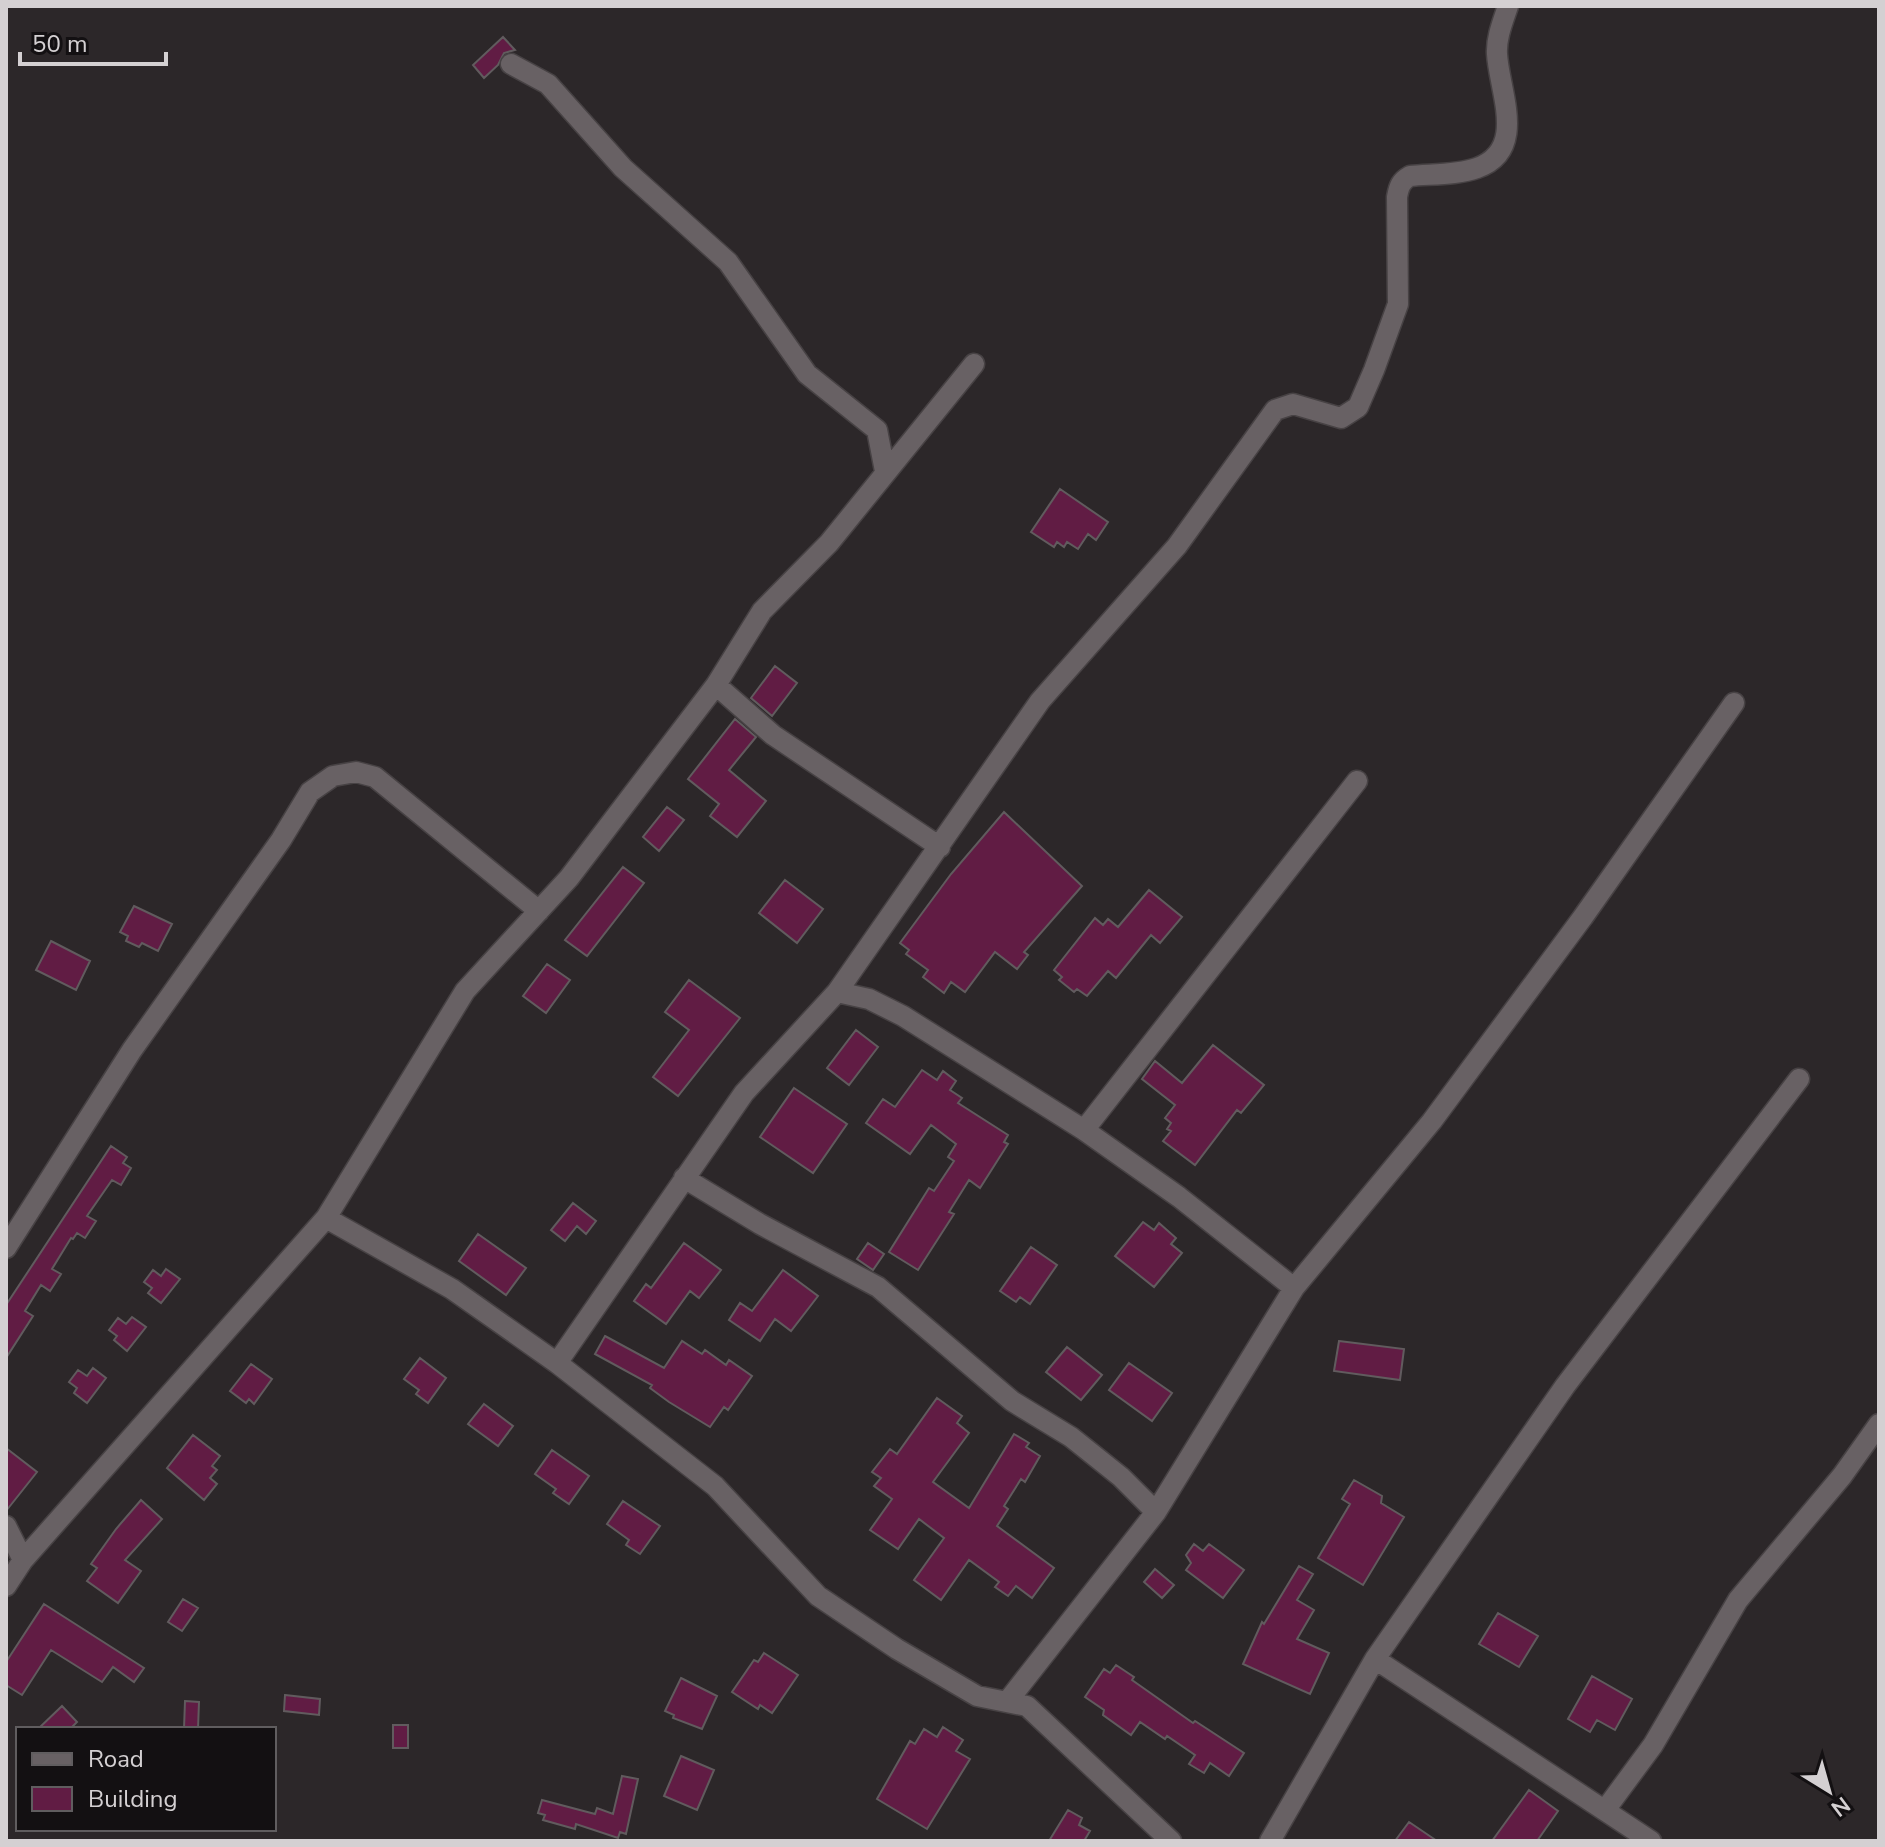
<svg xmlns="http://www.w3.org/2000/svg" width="1885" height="1847" font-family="'Nunito Sans',sans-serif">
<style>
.building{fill:#611c44;stroke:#615b5e;stroke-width:2}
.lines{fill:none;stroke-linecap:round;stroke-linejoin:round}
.minor-casing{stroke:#474244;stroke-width:23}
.minor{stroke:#686164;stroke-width:20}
</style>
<rect width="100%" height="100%" fill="#2c2729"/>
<path class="building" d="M503 37 515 50 504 53 498 65 484 78 473 65Z
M1060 489 1108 522 1096 540 1088 534 1078 549 1067 542 1064 547 1057 542 1054 547 1031 532Z
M775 666 797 683 772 716 751 698Z
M735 719 756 737 729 770 766 801 737 837 710 816 719 804 688 779Z
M667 807 684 820 659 851 643 837Z
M1004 812 1082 886 1024 952 1028 955 1017 969 995 952 965 992 951 982 944 993 923 977 928 970 906 954 909 950 900 943 951 874Z
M623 867 644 883 587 956 565 940Z
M785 880 823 909 797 943 759 913Z
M1149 890 1182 917 1160 943 1151 935 1116 978 1108 971 1087 996 1077 989 1074 992 1059 980 1062 977 1054 970 1095 918 1103 925 1108 919 1118 927Z
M134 906 172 924 158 951 142 943 139 947 126 941 128 936 120 932Z
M51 941 90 961 76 990 36 970Z
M547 964 570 980 546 1013 523 996Z
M689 980 740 1018 678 1096 653 1077 689 1030 665 1012Z
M856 1030 878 1047 849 1085 827 1068Z
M1213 1045 1264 1085 1241 1113 1237 1110 1195 1165 1163 1141 1171 1131 1167 1129 1171 1123 1165 1118 1175 1105 1142 1079 1155 1061 1182 1083Z
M922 1070 937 1080 943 1071 956 1081 950 1090 962 1098 958 1103 1008 1135 1004 1142 1008 1144 980 1188 969 1180 949 1212 954 1214 918 1270 889 1252 929 1188 934 1191 954 1161 948 1157 956 1144 931 1125 910 1154 866 1123 883 1099 895 1107Z
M794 1088 847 1124 813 1173 760 1137Z
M111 1146 127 1157 123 1163 131 1168 121 1185 112 1180 87 1216 96 1221 85 1238 77 1233 73 1239 71 1238 52 1269 61 1274 50 1291 41 1285 25 1311 33 1316 6 1358V1305Z
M573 1203 596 1221 586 1234 577 1226 565 1241 551 1230Z
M1143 1222 1154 1230 1159 1223 1176 1238 1171 1244 1182 1253 1154 1287 1115 1256Z
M478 1234 526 1268 506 1295 459 1261Z
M684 1243 721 1270 699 1298 690 1291 666 1324 634 1301 646 1284 651 1288Z
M868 1243 884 1254 873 1270 857 1259Z
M1031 1247 1057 1265 1030 1304 1020 1297 1016 1302 1000 1291Z
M166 1269 180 1279 161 1303 148 1293 152 1288 144 1282 153 1270 161 1276Z
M783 1270 818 1296 791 1331 775 1319 760 1341 729 1320 740 1303 752 1311Z
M132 1317 146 1327 127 1351 114 1340 117 1336 109 1330 118 1318 126 1324Z
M605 1336 664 1368 682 1341 702 1354 705 1350 726 1365 729 1360 752 1376 728 1410 724 1407 710 1427 669 1402 650 1388 652 1385 595 1354Z
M1339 1341 1404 1349 1400 1380 1334 1371Z
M1067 1347 1102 1375 1081 1400 1046 1372Z
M420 1358 446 1378 428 1403 416 1394 419 1390 404 1379Z
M1129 1363 1172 1393 1152 1421 1109 1390Z
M251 1364 272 1379 254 1404 249 1399 246 1403 230 1391Z
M93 1368 106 1378 87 1403 74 1393 77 1388 69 1382 78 1370 87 1376Z
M937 1398 962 1416 957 1423 969 1433 933 1482 969 1508 1014 1434 1029 1443 1026 1447 1040 1456 1025 1482 1021 1479 1004 1506 1008 1509 997 1526 1054 1568 1032 1598 1016 1586 1008 1596 995 1587 999 1582 969 1560 941 1600 914 1580 944 1538 919 1519 898 1549 870 1530 892 1499 874 1486 881 1478 872 1472 890 1449 897 1454Z
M484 1404 513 1426 498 1446 468 1424Z
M193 1435 220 1456 212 1466 217 1470 210 1478 217 1484 204 1500 167 1468Z
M6 1448 37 1472 6 1511Z
M552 1450 589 1476 569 1504 553 1493 556 1489 535 1474Z
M1354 1480 1382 1496 1381 1503 1404 1517 1363 1585 1318 1558 1350 1504 1342 1499Z
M141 1500 162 1519 125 1560 141 1571 118 1603 87 1581 97 1568 91 1564 116 1529Z
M623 1501 660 1526 640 1554 626 1545 629 1540 607 1524Z
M1194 1544 1203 1551 1209 1544 1244 1570 1223 1598 1186 1570 1191 1563 1186 1555Z
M1299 1566 1313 1574 1297 1600 1314 1610 1297 1639 1329 1653 1310 1694 1243 1664 1262 1622 1264 1624Z
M1155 1569 1174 1585 1162 1598 1144 1582Z
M183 1599 198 1608 182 1631 168 1622Z
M44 1604 144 1668 134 1682 113 1667 102 1682 51 1650 22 1695 6 1685V1662Z
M1498 1613 1538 1636 1519 1667 1479 1644Z
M764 1653 798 1675 772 1713 760 1705 758 1709 732 1692 754 1660 758 1662Z
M1116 1665 1134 1677 1132 1680 1193 1723 1195 1721 1244 1753 1229 1776 1210 1763 1204 1773 1189 1764 1195 1755 1167 1736 1165 1739 1140 1722 1131 1735 1103 1715 1104 1710 1085 1697 1104 1669 1110 1673Z
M1592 1676 1632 1699 1615 1730 1597 1720 1590 1732 1568 1719Z
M681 1678 717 1696 702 1729 673 1718 674 1715 665 1711Z
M285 1695 320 1699 319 1715 284 1711Z
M185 1701 199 1702 198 1729H184Z
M62 1706 77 1722 70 1729H38Z
M393 1725H408V1748H393Z
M943 1727 963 1740 956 1751 970 1759 927 1829 877 1799 910 1741 915 1744 924 1729 937 1737Z
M681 1756 714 1770 697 1810 664 1796Z
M622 1776 638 1779 626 1834 620 1832 618 1838 576 1824 575 1829 543 1820 545 1815 538 1813 542 1800 595 1814 597 1808 613 1814Z
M1529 1790 1558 1811 1537 1841H1492Z
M1068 1810 1082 1818 1079 1825 1090 1831 1084 1841H1049Z
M1409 1822 1437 1841H1395Z"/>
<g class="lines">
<defs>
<path id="minor" d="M511 64 548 84 623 168 728 262 807 374 877 430 885 471
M716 685 773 735 940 847
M837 992 869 999 903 1016 1084 1130 1179 1197 1294 1288
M1084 1130 1357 781
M684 1178 760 1224 878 1287 1012 1401 1071 1437 1121 1477 1156 1512
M326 1218 452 1289 557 1363 715 1486 818 1596 897 1649 977 1696 1027 1706 1171 1841
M6 1248 132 1050 281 840 310 792 333 776 356 772 375 777 539 911
M557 1363 744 1093 837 992 1040 701 1177 546 1275 410 1293 404 1341 418 1358 407 1374 370 1398 304 1397 197C1399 186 1401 181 1410 176 1431 174 1458 175 1477 168 1528 150 1499 91 1497 54 1496 38 1503 21 1508 6
M6 1526 23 1560
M6 1586 23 1560 326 1218 465 991 569 878 716 685 762 611 829 543 974 364
M1375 1659 1651 1841
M1007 1702 1156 1512 1294 1288 1432 1121 1583 917 1734 703
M1605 1810 1653 1745 1738 1600 1842 1476 1879 1424
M1270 1841 1375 1659 1565 1386 1799 1079"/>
</defs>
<use href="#minor" class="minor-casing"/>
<use href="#minor" class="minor"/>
</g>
<rect width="1885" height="1847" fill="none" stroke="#d4d0d2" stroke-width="16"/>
<rect x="16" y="1727" width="260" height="104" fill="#131012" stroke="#605d5f" stroke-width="2"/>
<rect x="32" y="1753" width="40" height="12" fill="#686164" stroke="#605d5f" stroke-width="2"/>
<text x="88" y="1767" font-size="24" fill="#d4d0d2">Road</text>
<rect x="32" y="1787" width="40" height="24" fill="#611c44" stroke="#605d5f" stroke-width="2"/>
<text x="88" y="1807" font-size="24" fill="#d4d0d2">Building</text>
<g transform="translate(1829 1791) rotate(143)" stroke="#131012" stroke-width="6" paint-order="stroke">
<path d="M0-6L14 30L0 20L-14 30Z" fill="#d4d0d2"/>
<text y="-12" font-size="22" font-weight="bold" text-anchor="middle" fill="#d4d0d2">N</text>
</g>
<path d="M20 52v12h146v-12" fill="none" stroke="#d4d0d2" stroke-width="4"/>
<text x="32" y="52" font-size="24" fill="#d4d0d2" stroke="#131012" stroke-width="6" paint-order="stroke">50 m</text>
</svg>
